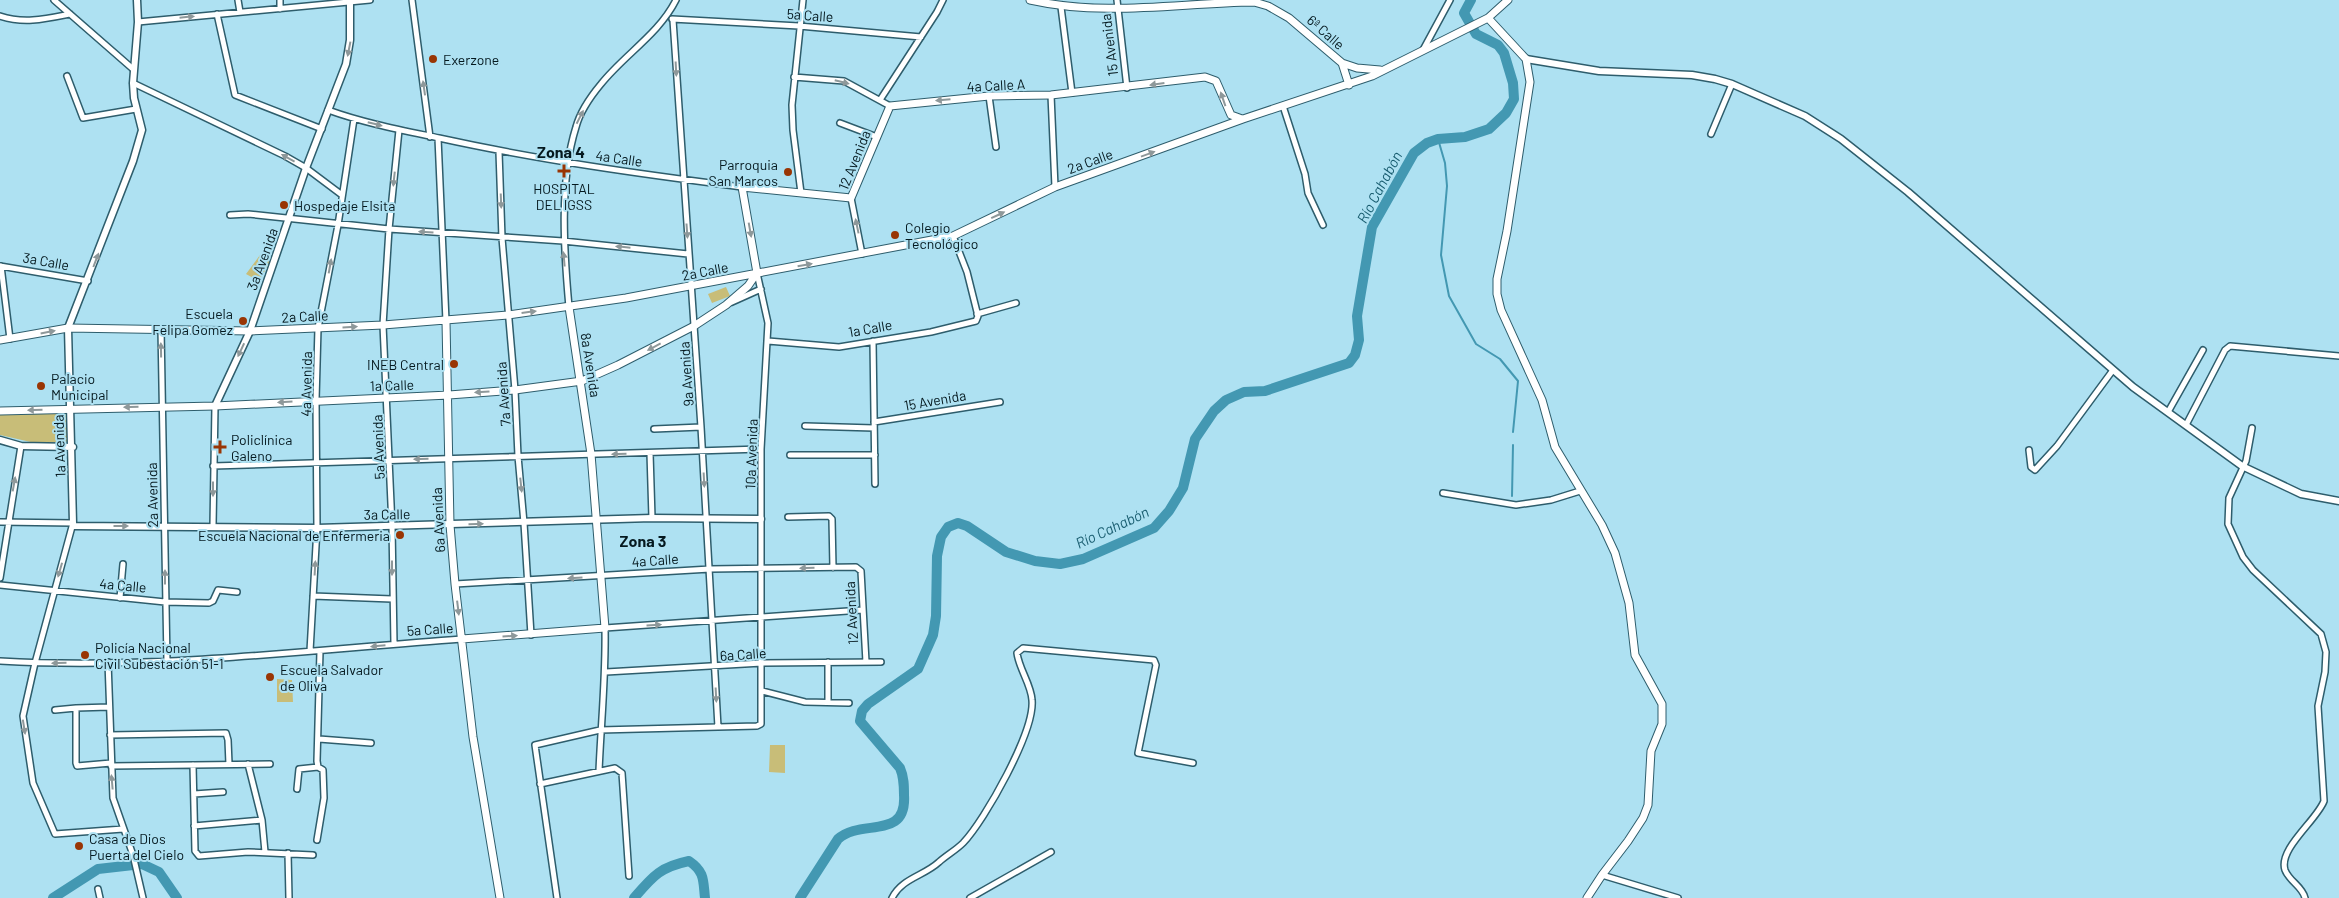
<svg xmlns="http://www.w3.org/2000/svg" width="2339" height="898" font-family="Barlow,sans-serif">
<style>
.green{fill:#c8bd78}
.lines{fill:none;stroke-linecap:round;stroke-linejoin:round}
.stream{stroke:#4398b2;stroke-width:2}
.river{stroke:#4398b2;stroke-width:10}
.minor-casing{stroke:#2e5d6c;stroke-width:8}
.tertiary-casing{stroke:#2e5d6c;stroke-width:9}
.secondary-casing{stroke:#2e5d6c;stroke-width:9}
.minor{stroke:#fff;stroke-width:5}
.tertiary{stroke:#fff;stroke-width:6}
.secondary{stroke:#fff;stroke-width:7}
.oneway{fill:#8e989a}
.poi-dot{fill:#993504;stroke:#aee1f2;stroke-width:2}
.labels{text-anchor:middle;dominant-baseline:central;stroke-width:4;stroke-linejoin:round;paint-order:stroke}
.street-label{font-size:14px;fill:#05191f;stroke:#aee1f2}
.poi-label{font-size:14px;fill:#05191f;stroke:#aee1f2;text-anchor:start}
.water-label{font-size:15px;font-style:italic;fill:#195d70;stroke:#aee1f2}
.quarter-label{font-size:16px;font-weight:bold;fill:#05191f;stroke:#aee1f2}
</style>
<rect width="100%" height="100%" fill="#aee1f2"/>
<path class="green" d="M260 255 270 262 259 281 246 274Z
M726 287 730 296 712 303 708 294Z
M64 413 67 416 69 440 66 442 35 443 0 435V415Z
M277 679 292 680 293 702H277Z
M770 745H785V773L769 772Z"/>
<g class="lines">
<path class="stream" d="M1438 139 1445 163 1447 186 1441 255 1449 296 1476 344 1500 359 1518 381 1513 432
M1512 496 1513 445"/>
<path class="river" d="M53 898 98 869 142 864 159 872 177 898
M634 898C653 876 660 867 689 861 705 872 703 880 705 898
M800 898 838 839C861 818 907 841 904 795 904 786 904 777 900 768L860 721 862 711 868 704 918 669 933 635 936 616 937 556 941 537 948 527 958 523 967 526 1006 552 1035 561 1060 564 1083 559 1154 528 1169 511 1183 488 1195 439 1214 411 1226 400 1244 392 1265 391 1349 363 1355 355 1359 340 1357 316 1372 227 1414 153 1427 143 1438 139 1465 137 1489 129 1506 113 1514 99 1513 83 1504 53 1498 45 1476 34 1464 13 1471 0"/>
<defs>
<path id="minor" d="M54 0 133 69
M238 0 240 12
M412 0 430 137
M1117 0 1127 88
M1061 7 1072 93
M280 9V0
M217 14 235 95 322 129
M0 16C24 24 45 19 70 14
M672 19 799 26 921 37
M673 20 701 427 718 727
M138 22 370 0
M1423 50 1450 0
M67 76 83 118 136 109
M794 77 844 81 890 106
M133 83 285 156 306 168 342 195
M1051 95 1055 187
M989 96 996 147
M880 100 937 12 943 0
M1283 106 1305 174 1308 193 1323 225
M328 110C364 123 401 130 439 138 539 160 640 174 742 187
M840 123 877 137
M1711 134 1732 84
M438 138 446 321
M499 152 502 238 515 390 518 456 524 523 531 635
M801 193 793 130 792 105 803 0
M851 198 862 254
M230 215 248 214 389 229 563 241 688 254
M0 266 88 281
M1 266 10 339
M732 302 761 289
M569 307C564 252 559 181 576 127 580 112 591 96 601 84 624 55 659 34 676 0
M977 314 1016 303
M161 329 167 661
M768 341 839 347 931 332 976 321 978 316 967 272 953 236
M873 341 875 484
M2168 412 2203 350
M874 422 1000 402
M2186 425 2225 350 2230 346 2339 356
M805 426 874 428
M2252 428 2246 461 2229 498 2228 524 2243 557 2253 570 2321 634 2326 652 2325 672 2318 706 2324 801C2317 820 2278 849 2285 870 2289 881 2303 887 2305 898
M654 429 701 427
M2029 450 2031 467 2035 470 2057 446 2113 370
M650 453 652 518
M790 455H875
M213 466 761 449
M1443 493 1516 505 1551 500 1580 491
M788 517 829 516 832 519 833 568
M0 522 73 523 35 663 23 716 33 783 55 834 123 829
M213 526 215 406
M0 578 21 446
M455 584 710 569 856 567 861 571 866 662
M0 585 165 602 209 603 213 601 218 590 237 592
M313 596 392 599
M120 598 123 564
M394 644 392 526 383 325 389 229 399 130
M310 651 317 528 316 400 318 328 338 225 354 119
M0 661C154 670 308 650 462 639
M108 662 113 798 133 855 143 898
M828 662V702
M606 672 762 663 881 662
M762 691 805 702 849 703
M109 707 76 708V763L77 766 111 763
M55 710 76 708
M110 735 226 733 228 740 229 764
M319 739 371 743
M248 764 262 820 265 852
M193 765 195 851 199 856 248 852 313 855
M111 766 270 764
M599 771C601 723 606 676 605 628L862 610
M540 784 615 768 622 773 629 876
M297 789 299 769 318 767
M194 794 223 792
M194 826 262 820
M317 840 324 798 323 770 318 767 317 761 320 651
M288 853 289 898
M1602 875 1678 898
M98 889 100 898
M557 898 535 745 600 730 757 726 761 724V449L768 323 757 273
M892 898C902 878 924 876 939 862 947 855 956 850 963 843 985 820 1035 731 1032 700 1031 684 1019 669 1017 653L1023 648 1154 660 1156 665 1138 753 1193 763
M970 898 1051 852"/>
<path id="tertiary" d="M1526 59 1599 71 1692 75 1715 79 1732 84 1805 116 1841 139 1908 192 2133 387 2242 466 2301 494 2339 501
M215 406 250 331 306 168 346 64 350 40V0
M0 440 21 446 73 447
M73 523 68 328 133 161 142 130 134 98 133 83 138 22 137 0
M73 526 317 528 652 518 761 519"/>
<path id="secondary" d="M1030 0C1106 17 1177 3 1254 2L1268 6 1289 18 1342 63 1357 68 1380 70
M1488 18 1526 59 1530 82 1507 231 1497 279V294L1501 310 1542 400 1555 447 1602 525 1615 553 1629 603 1635 655 1662 704V724L1651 751 1648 805 1643 818 1628 841 1602 875 1587 898
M1342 63 1349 85
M757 273 742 187 851 198 890 106 989 96 1051 95 1205 77 1216 81 1231 115 1242 119
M446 321 450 525 455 584 473 737 500 898
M0 340 68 328 250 331 383 325 508 315 626 298 953 236 1055 187 1243 119 1372 76 1488 18 1508 0
M0 411 215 406 449 395 515 390 582 381 618 365 694 326 726 305 748 286 757 273
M462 639 605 628 591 454 569 307"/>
</defs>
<use href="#minor" class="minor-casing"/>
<use href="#tertiary" class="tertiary-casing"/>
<use href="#secondary" class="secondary-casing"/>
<use href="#minor" class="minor"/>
<use href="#tertiary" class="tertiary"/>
<use href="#secondary" class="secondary"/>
</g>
<defs><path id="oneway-solid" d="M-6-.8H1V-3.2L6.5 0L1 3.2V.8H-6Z" transform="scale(1.25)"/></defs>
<g class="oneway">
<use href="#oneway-solid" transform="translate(187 17) rotate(-6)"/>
<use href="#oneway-solid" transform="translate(349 49) rotate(101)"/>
<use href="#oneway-solid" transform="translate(676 69) rotate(87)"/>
<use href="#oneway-solid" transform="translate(842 82) rotate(14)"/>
<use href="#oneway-solid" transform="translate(1157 84) rotate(172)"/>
<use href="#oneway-solid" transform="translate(424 88) rotate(-98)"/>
<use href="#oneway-solid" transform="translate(1223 99) rotate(-109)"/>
<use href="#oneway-solid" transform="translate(943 100) rotate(175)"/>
<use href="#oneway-solid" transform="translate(580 117) rotate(-63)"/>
<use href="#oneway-solid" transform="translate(375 124) rotate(14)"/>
<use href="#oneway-solid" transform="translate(1148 154) rotate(-20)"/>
<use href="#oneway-solid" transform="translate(288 158) rotate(-151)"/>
<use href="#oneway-solid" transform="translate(394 179) rotate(96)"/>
<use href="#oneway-solid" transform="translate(501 201) rotate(88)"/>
<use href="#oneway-solid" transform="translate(998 215) rotate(-25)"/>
<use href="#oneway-solid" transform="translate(857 226) rotate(-102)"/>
<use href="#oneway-solid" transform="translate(750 230) rotate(80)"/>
<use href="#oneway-solid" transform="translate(687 231) rotate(86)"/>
<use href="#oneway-solid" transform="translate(426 232) rotate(-176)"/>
<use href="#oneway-solid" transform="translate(623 247) rotate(-174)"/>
<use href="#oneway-solid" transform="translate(564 259) rotate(-95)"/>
<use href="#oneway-solid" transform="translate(96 260) rotate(-69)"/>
<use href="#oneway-solid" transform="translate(805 265) rotate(-10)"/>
<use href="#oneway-solid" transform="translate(330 266) rotate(-80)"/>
<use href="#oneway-solid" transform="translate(529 312) rotate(-7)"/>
<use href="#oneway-solid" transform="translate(350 327) rotate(-3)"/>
<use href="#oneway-solid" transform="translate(48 332) rotate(-11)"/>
<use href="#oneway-solid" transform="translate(654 347) rotate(152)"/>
<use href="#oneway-solid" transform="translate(161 350) rotate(-91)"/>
<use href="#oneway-solid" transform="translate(241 350) rotate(115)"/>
<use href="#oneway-solid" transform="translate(482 392) rotate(176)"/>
<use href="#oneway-solid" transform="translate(285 402) rotate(177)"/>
<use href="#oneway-solid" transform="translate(131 407) rotate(179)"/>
<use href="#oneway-solid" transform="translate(35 410) rotate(178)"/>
<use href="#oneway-solid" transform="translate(619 454) rotate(178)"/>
<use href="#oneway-solid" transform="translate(421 459) rotate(179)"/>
<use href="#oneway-solid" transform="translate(704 480) rotate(87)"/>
<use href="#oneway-solid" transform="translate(14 484) rotate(-80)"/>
<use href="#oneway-solid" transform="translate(521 485) rotate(84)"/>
<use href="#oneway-solid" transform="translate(213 489) rotate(90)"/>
<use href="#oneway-solid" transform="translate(476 524) rotate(-2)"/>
<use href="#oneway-solid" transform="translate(121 526)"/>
<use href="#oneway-solid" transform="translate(315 568) rotate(-87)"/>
<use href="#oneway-solid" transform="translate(392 568) rotate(90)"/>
<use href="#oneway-solid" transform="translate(807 568) rotate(179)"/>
<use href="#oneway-solid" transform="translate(60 570) rotate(106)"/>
<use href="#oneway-solid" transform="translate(165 577) rotate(-90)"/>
<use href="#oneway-solid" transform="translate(575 578) rotate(176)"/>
<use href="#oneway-solid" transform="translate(458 608) rotate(83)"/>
<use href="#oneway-solid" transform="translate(654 625) rotate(-4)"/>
<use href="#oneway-solid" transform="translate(510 636) rotate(-4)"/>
<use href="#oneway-solid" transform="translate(378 646) rotate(175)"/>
<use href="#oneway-solid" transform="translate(59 663) rotate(179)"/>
<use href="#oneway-solid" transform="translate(716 695) rotate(87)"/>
<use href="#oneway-solid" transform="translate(24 727) rotate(81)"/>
<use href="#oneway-solid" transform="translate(112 782) rotate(-95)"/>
</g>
<g class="poi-dot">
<circle cx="433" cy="59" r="5"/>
<path d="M561.5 163.5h5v5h5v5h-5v5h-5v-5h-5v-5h5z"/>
<circle cx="788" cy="172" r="5"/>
<circle cx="284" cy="205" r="5"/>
<circle cx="895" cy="235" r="5"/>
<circle cx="243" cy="321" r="5"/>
<circle cx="454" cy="364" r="5"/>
<circle cx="41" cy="386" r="5"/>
<path d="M217.5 439.5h5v5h5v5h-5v5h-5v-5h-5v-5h5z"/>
<circle cx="400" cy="535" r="5"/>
<circle cx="85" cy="655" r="5"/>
<circle cx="270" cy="677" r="5"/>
<circle cx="79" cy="846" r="5"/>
</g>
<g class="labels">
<g class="street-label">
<text transform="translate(810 15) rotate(4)">5a Calle</text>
<text transform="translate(1326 32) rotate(41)">6ª Calle</text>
<text transform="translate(1109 45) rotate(-97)">15 Avenida</text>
<text transform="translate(996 85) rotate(-3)">4a Calle A</text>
<text transform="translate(619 158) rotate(8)">4a Calle</text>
<text transform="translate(854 160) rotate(-68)">12 Avenida</text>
<text transform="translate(1090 161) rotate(-20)">2a Calle</text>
<text transform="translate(262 259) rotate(-70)">3a Avenida</text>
<text transform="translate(46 261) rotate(10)">3a Calle</text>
<text transform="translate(705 271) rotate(-11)">2a Calle</text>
<text transform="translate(305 316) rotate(-3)">2a Calle</text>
<text transform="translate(870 328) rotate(-10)">1a Calle</text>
<text transform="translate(591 365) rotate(81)">8a Avenida</text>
<text transform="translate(686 374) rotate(-94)">9a Avenida</text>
<text transform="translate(306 384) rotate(-89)">4a Avenida</text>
<text transform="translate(392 385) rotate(-2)">1a Calle</text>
<text transform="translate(503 394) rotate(-94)">7a Avenida</text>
<text transform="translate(935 400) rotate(-10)">15 Avenida</text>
<text transform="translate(59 446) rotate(-92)">1a Avenida</text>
<text transform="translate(378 447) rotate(-92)">5a Avenida</text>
<text transform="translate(751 454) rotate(-88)">10a Avenida</text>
<text transform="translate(152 495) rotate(-91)">2a Avenida</text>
<text transform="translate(387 514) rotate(-1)">3a Calle</text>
<text transform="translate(438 520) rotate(-93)">6a Avenida</text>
<text transform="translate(655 560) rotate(-4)">4a Calle</text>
<text transform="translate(123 585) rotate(5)">4a Calle</text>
<text transform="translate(851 613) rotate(-93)">12 Avenida</text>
<text transform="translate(430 629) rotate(-4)">5a Calle</text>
<text transform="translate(743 654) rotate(-4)">6a Calle</text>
</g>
<g class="poi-label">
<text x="443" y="59">Exerzone</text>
<text x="778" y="164" text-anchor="end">Parroquia<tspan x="778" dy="16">San Marcos</tspan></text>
<text x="564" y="188" text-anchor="middle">HOSPITAL<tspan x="564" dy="16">DEL IGSS</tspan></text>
<text x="294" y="205">Hospedaje Elsita</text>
<text x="905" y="227">Colegio<tspan x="905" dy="16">Tecnológico</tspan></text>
<text x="233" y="313" text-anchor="end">Escuela<tspan x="233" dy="16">Felipa Gomez</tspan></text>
<text x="444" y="364" text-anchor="end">INEB Central</text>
<text x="51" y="378">Palacio<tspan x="51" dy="16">Municipal</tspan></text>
<text x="231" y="439">Policlínica<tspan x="231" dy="16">Galeno</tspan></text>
<text x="390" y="535" text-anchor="end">Escuela Nacional de Enfermeria</text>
<text x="95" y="647">Policía Nacional<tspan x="95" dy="16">Civil Subestación 51-1</tspan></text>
<text x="280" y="669">Escuela Salvador<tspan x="280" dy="16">de Oliva</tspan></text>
<text x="89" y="838">Casa de Dios<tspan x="89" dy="16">Puerta del Cielo</tspan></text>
</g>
<g class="water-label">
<text transform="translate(1379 187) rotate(-62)">Río Cahabón</text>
<text transform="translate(1112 527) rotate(-25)">Río Cahabón</text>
</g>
<g class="quarter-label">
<text x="561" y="151">Zona 4</text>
<text x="643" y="540">Zona 3</text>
</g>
</g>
</svg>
